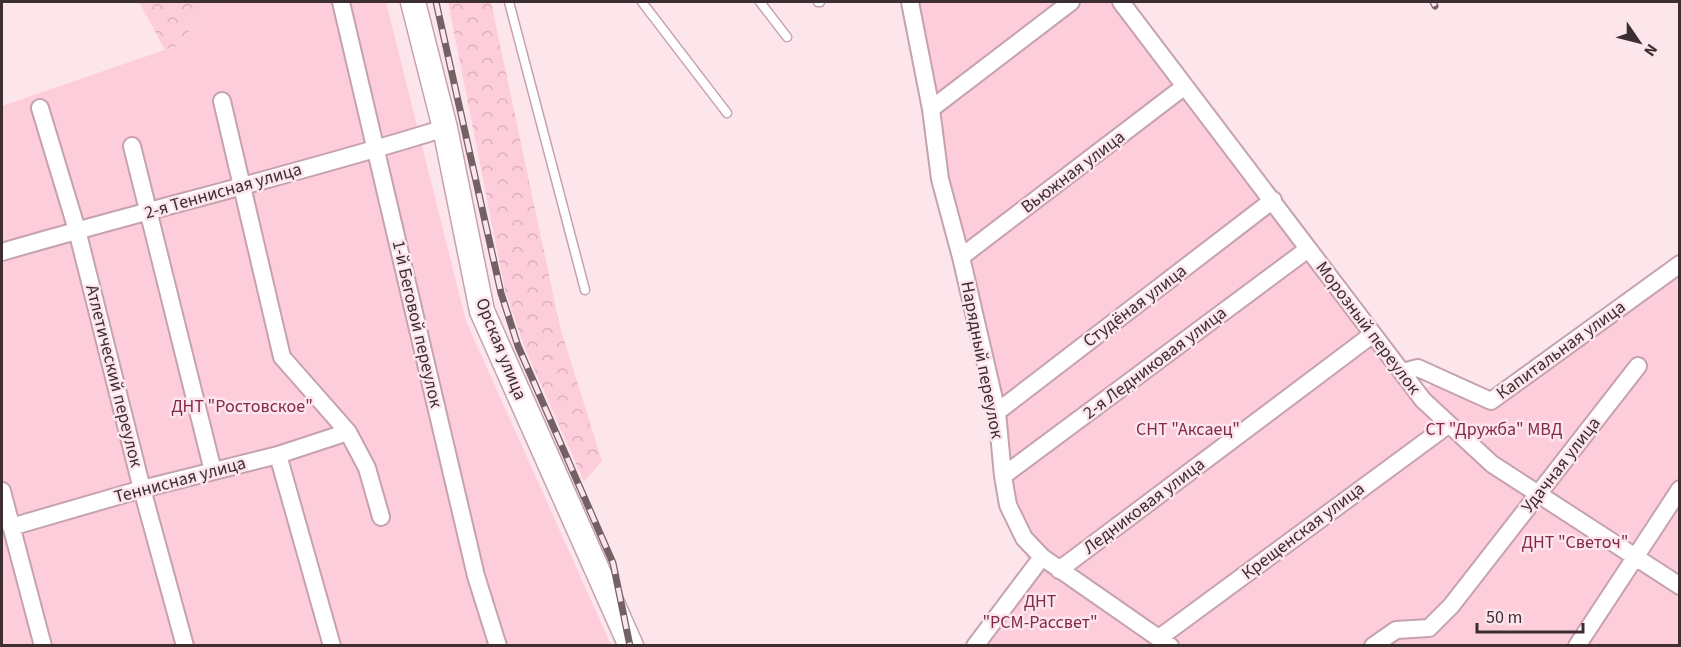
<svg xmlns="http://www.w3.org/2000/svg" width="1681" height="647" font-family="'Source Sans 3',sans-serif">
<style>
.forest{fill:url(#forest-crowns)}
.garden{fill:#fecddb}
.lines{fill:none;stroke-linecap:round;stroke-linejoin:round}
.service-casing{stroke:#c6a2ac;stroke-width:11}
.minor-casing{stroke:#c6a2ac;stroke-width:20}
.secondary-casing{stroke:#c6a2ac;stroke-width:27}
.service{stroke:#fff;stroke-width:8}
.minor{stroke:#fff;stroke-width:16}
.secondary{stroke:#fff;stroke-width:24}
.rail-casing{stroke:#736166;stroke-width:7}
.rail{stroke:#fce5eb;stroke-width:4.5;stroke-dasharray:14;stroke-linecap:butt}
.labels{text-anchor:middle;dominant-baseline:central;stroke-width:5;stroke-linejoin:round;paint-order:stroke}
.street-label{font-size:18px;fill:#3d2e32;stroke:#fce5eb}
.park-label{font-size:18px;fill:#84294d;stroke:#fce5eb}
</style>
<defs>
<pattern id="forest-crowns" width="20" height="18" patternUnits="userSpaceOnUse" patternTransform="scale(1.5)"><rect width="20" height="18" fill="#fecddb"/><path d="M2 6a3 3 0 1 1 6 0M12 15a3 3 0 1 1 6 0" fill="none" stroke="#dbb0bc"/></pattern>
</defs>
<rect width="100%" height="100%" fill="#fce5eb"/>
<path class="forest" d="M139 2H211L179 45 165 50Z
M448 2H491L560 327 602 461 584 482 524 346 505 290Z"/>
<path class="garden" d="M211 2H386L466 321 611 645H2V106L179 45Z
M905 2H1114L1409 397 1434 384 1488 395 1679 253V645H976L1032 566 1004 511 960 259Z"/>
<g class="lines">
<defs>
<path id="service" d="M509 2 585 290
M642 2 727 113
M760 2 787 37
M818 2H820"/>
<path id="minor" d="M341 2 476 576 498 646
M910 2 931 109 940 179 961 257 997 412 1003 476 1008 505 1024 538 1042 557 1170 646
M1121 2 1423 400 1492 464 1680 586
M222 101 282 357 348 432 367 468 381 517
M40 108 77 230 142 489 185 646
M931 109 1071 2
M132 146 213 471
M2 252C149 209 298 174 445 128
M961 257 1185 86
M1402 372 1418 368 1491 401 1680 264
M997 412 1273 200
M278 455 332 646
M1003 476 1308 249
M2 491 43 646
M11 527 142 489 278 455 348 432
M1059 570 1373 334
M1159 638 1448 425
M975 646 1042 557
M1373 646 1396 630 1429 628 1451 606 1638 366
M1577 646 1680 489"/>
<path id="secondary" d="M413 2 445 128 482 311 631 646"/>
</defs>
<use href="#service" class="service-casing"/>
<use href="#minor" class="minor-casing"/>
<use href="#secondary" class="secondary-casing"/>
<use href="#service" class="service"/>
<use href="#minor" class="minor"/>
<use href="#secondary" class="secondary"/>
<defs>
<path id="rail" d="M436 2 501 293 518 346 613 563 630 646
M1433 2 1435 6"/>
</defs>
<use href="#rail" class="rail-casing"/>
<use href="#rail" class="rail"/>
</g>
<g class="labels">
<g class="street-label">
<text transform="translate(1073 172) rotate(-37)">Вьюжная улица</text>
<text transform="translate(223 191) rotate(-16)">2-я Теннисная улица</text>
<text transform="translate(1135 306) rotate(-37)">Студёная улица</text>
<text transform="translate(417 324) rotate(77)">1-й Беговой переулок</text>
<text transform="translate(1368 328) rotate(53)">Морозный переулок</text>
<text transform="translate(501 349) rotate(68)">Орская улица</text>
<text transform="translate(1561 350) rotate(-36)">Капитальная улица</text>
<text transform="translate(982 360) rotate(79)">Нарядный переулок</text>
<text transform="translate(1155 363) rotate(-37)">2-я Ледниковая улица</text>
<text transform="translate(114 376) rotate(76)">Атлетический переулок</text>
<text transform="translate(1561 465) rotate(-52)">Удачная улица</text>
<text transform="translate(180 480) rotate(-15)">Теннисная улица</text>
<text transform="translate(1144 506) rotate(-37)">Ледниковая улица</text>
<text transform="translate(1303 531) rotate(-37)">Крещенская улица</text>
</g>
<g class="park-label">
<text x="242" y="406">ДНТ "Ростовское"</text>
<text x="1188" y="429">СНТ "Аксаец"</text>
<text x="1494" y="429">СТ "Дружба" МВД</text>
<text x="1575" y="542">ДНТ "Светоч"</text>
<text x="1040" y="601">ДНТ<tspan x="1040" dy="21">"РСМ-Рассвет"</tspan></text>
</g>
</g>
<rect width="1681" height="647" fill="none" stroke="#3d2e32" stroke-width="6"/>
<g transform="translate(1639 42) rotate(125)" stroke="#fce5eb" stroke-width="4.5" paint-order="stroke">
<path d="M0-4.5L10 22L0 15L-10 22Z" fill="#3d2e32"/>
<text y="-9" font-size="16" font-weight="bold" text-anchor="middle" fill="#3d2e32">N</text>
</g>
<path d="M1477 623v9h106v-9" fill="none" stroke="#3d2e32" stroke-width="3"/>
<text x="1486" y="623" font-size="18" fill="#3d2e32" stroke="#fce5eb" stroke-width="4.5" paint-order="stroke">50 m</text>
</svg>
